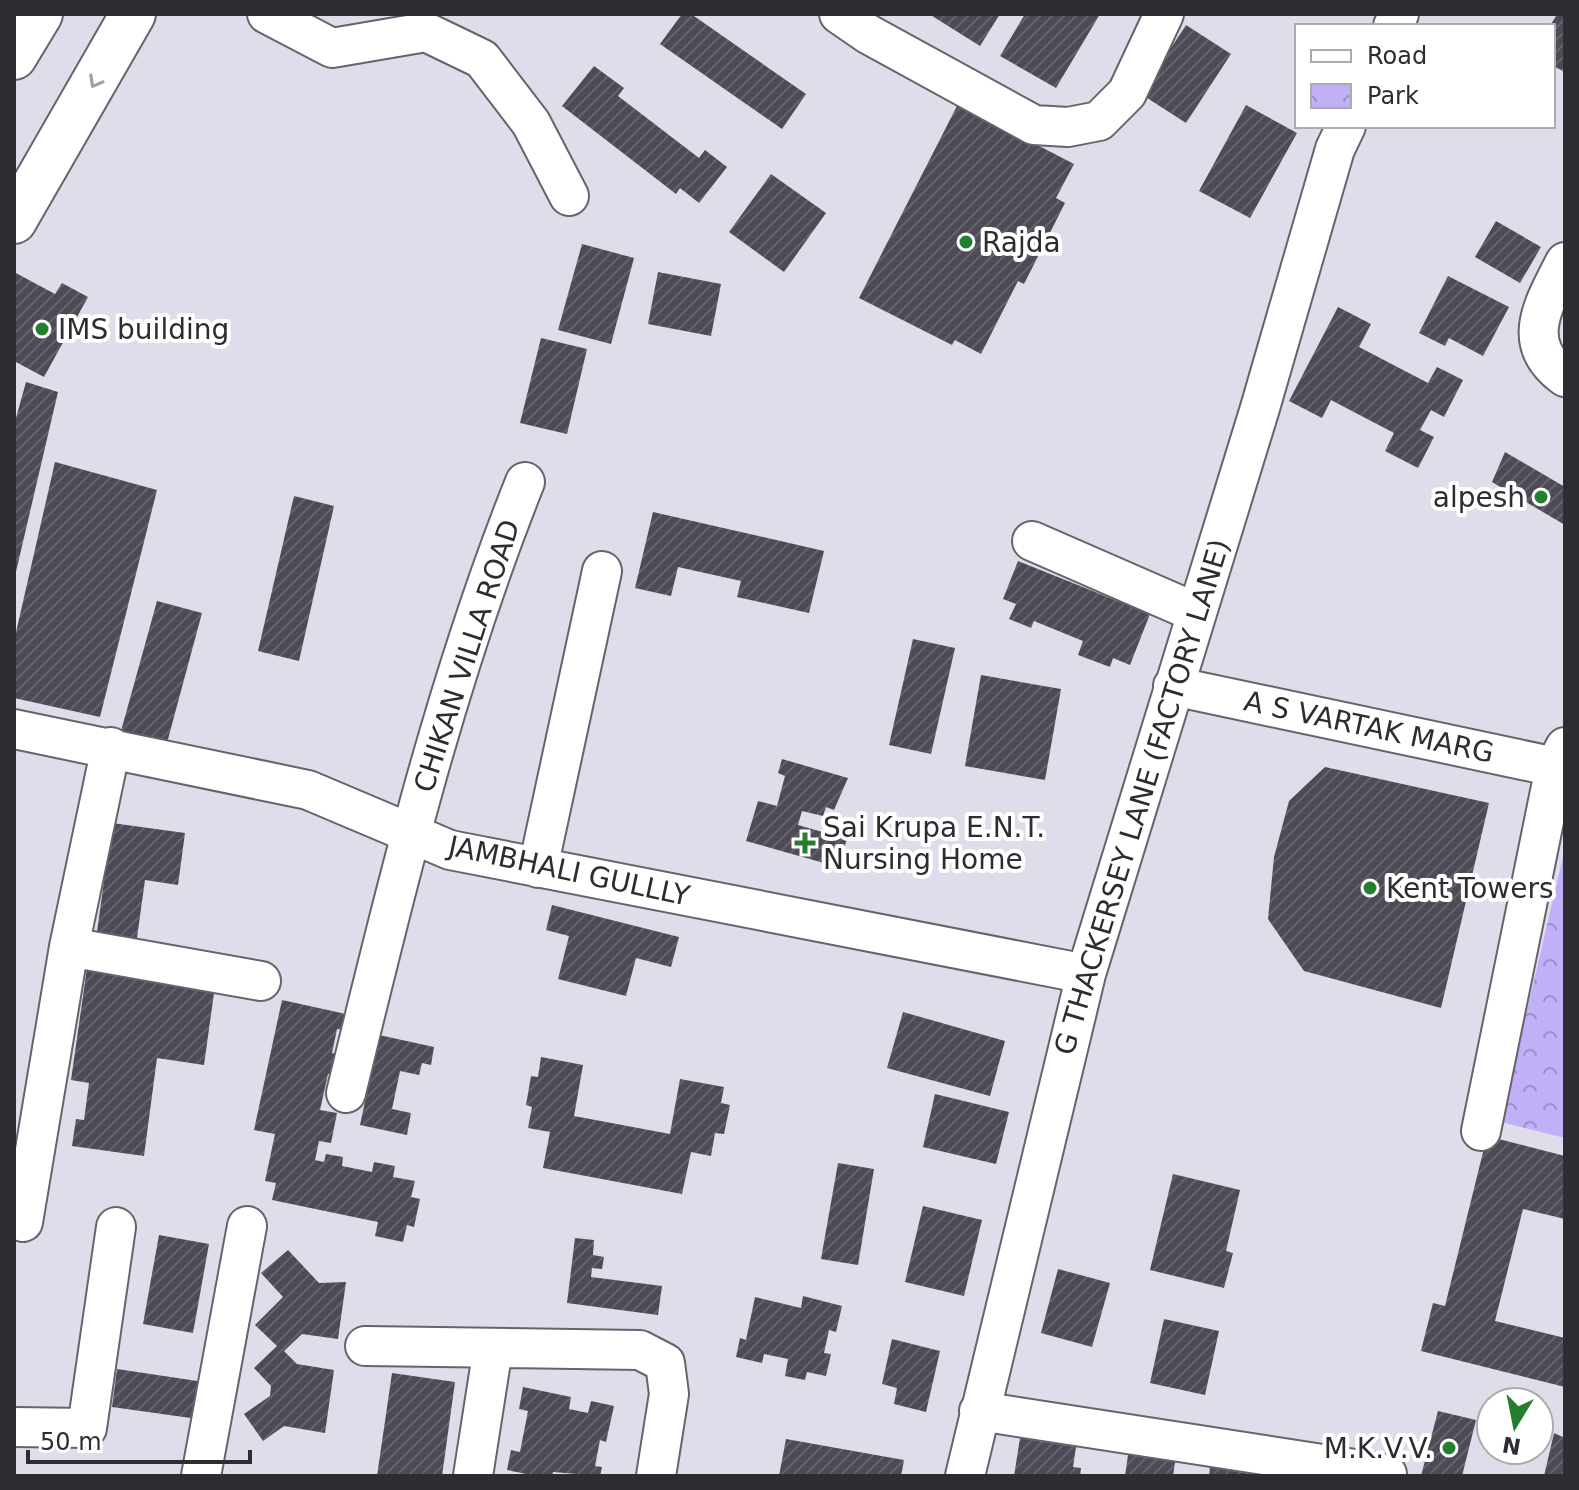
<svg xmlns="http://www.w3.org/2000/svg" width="1579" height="1490" font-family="'DejaVu Sans',sans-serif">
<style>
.park{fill:url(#park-crowns)}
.building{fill:url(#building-hatch)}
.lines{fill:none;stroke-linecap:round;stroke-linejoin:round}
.minor-casing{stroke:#65636e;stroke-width:42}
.major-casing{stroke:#65636e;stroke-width:48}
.minor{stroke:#fff;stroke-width:38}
.major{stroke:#fff;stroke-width:44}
.oneway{stroke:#a0a0a2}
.poi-dot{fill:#237f2f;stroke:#fff;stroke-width:3}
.labels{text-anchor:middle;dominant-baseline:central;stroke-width:8;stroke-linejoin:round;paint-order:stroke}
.poi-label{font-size:28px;fill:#2d2c31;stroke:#fff;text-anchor:start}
.street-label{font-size:28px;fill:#2d2c31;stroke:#fff}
</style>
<defs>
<pattern id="park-crowns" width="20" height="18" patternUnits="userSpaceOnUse" patternTransform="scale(2)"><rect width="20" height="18" fill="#c1aff8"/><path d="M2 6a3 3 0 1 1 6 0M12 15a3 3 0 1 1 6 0" fill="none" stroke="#9d8fc9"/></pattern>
<pattern id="building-hatch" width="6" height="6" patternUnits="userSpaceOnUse" patternTransform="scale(2)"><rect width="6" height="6" fill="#4e4b56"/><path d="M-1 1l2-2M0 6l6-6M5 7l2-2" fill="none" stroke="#65626b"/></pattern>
</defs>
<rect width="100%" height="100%" fill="#e0ddea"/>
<path class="park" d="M1565 848V1138L1501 1122Z"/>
<path class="building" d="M682 14H691L806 94 782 129 660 44Z
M929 14H1000L980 46Z
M1025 14H1100L1056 88 1000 56Z
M1557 14H1565V72L1553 66 1550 26Z
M1186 25 1231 54 1186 123 1141 94Z
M594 66 624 88 618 96 699 158 705 150 727 167 699 203 680 188 676 194 562 106Z
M958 104 1074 164 1056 198 1065 203 1024 284 1018 281 981 354 955 340 952 345 859 298Z
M1246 105 1297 133 1250 218 1199 191Z
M771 174 826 213 784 272 729 232Z
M1496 221 1541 247 1520 283 1475 257Z
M582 244 634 258 611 344 558 330Z
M14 272 55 294 62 283 88 297 44 377 14 361Z
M658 272 721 284 711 336 648 324Z
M1448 276 1509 307 1483 356 1449 338 1445 346 1419 333Z
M1338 307 1371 324 1359 347 1428 383 1437 367 1463 380 1444 417 1431 410 1420 430 1434 437 1418 468 1385 451 1394 433 1331 400 1322 418 1289 401Z
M541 338 587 349 567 434 520 423Z
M26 382 58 392 15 576 14 425Z
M1505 452 1565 487V525L1492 482Z
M55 462 157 490 100 717 14 698V641Z
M294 496 334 506 299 661 258 651Z
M653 512 824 551 809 613 737 597 741 581 678 567 671 596 635 588Z
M1018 561 1150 614 1130 665 1113 658 1110 667 1078 655 1083 641 1034 621 1031 628 1009 619 1016 604 1003 599Z
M157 601 202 613 164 754 118 742Z
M913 639 955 648 931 754 889 745Z
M981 675 1061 689 1045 780 965 766Z
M782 759 848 778 834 810 826 807 823 816 802 811 798 825 847 839 838 867 746 841 758 801 777 806 785 776 778 773Z
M1325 767 1489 803 1441 1008 1304 971 1268 919 1274 857 1289 801Z
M112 823 185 833 178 885 145 880 136 945 96 939Z
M552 905 679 937 671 967 636 958 626 996 558 979 569 936 546 930Z
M87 968 215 986 204 1065 157 1058 144 1156 72 1146 76 1119 84 1120 89 1083 71 1080Z
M282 1000 346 1014 343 1030 337 1029 332 1053 344 1056 339 1077 328 1074 320 1110 337 1113 331 1143 319 1141 315 1160 324 1162 326 1154 343 1157 342 1166 372 1172 374 1162 395 1166 393 1177 415 1181 411 1197 420 1199 414 1227 407 1225 403 1242 375 1236 378 1222 272 1200 276 1183 265 1181 275 1134 254 1130Z
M903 1012 1005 1041 990 1096 887 1068Z
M379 1035 434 1047 431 1065 422 1063 419 1075 400 1071 392 1109 411 1113 407 1135 360 1125Z
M541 1057 583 1065 574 1116 670 1134 680 1079 724 1087 721 1103 730 1105 724 1134 715 1133 711 1156 691 1152 682 1194 543 1168 550 1132 528 1128 532 1107 526 1105 531 1076 538 1077Z
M935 1094 1009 1112 996 1164 923 1147Z
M1487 1136 1565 1156V1219L1523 1209 1495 1321 1565 1338V1387L1421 1351 1433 1303 1445 1306Z
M838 1163 874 1169 858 1265 821 1259Z
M1173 1174 1240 1190 1226 1251 1233 1253 1224 1288 1150 1270Z
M923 1206 982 1220 964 1296 905 1282Z
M159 1235 209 1244 193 1333 143 1324Z
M575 1238 594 1240 593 1255 604 1257 602 1269 592 1268 591 1277 662 1286 658 1315 567 1303Z
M288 1250 319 1283 346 1282 338 1339 302 1334 284 1351 297 1364 334 1370 325 1433 284 1426 263 1441 244 1414 270 1396 271 1386 254 1368 277 1346 255 1325 283 1297 261 1273Z
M1058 1269 1110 1283 1092 1347 1041 1333Z
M803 1296 842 1306 836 1332 829 1330 824 1353 831 1354 826 1376 807 1372 805 1380 785 1376 788 1359 764 1354 762 1363 736 1357 740 1338 746 1340 755 1297 801 1308Z
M1164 1319 1219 1331 1205 1395 1150 1383Z
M892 1339 940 1351 926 1412 894 1404 897 1388 882 1384Z
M117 1369 204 1382 198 1419 112 1407Z
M392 1373 455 1382 442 1476H377Z
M523 1387 571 1397 569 1409 588 1413 591 1401 614 1406 606 1442 600 1440 595 1466 602 1467 600 1476 553 1472 552 1476H536L507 1470 511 1450 520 1452 528 1411 519 1409Z
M1438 1411 1476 1420 1462 1476H1421Z
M1554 1433 1565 1438V1476H1544Z
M1020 1438 1076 1447 1073 1467 1081 1468 1080 1476H1014Z
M786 1439 904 1460 901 1476H779Z
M1129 1448 1176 1456 1173 1476H1125Z
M1210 1467 1250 1474V1476H1209Z"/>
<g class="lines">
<defs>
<path id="minor" d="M267 14 332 48 426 32 482 59 531 123 569 196
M839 14 868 34 1034 125 1068 127 1099 121 1127 93 1164 14
M1393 26 1399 14
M1565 262C1544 304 1518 343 1565 377
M1032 541 1197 613
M1173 686 1565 769
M14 729 308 790 450 850 1086 974
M538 868 602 571
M69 947 261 981
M346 1093C396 887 446 679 525 482
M1481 1131 1555 767 1565 747
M23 1222 69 947 111 747
M365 1346 640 1350 665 1363 669 1394 656 1476
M979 1411 1387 1474
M14 1427 87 1428 116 1227
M201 1476 247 1226
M473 1476 493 1348
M965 1476 1086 974 1260 408 1335 149 1346 126"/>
<path id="major" d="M14 57 40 14
M14 221 133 14"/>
</defs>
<use href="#minor" class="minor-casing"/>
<use href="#major" class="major-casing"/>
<use href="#minor" class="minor"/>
<use href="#major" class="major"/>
</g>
<defs><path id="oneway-chevron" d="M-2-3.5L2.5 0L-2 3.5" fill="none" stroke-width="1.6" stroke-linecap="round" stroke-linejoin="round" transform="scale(2)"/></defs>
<use class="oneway" href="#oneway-chevron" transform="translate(95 82) rotate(119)"/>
<g class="poi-dot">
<circle cx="966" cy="242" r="8"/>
<circle cx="42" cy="329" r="8"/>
<circle cx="1541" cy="497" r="8"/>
<path d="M801 831h8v8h8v8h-8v8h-8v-8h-8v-8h8z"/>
<circle cx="1370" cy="888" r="8"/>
<circle cx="1449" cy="1448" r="8"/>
</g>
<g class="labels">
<g class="poi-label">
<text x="982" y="242">Rajda</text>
<text x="58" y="329">IMS building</text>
<text x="1525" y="497" text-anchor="end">alpesh</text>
<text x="823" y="827">Sai Krupa E.N.T.<tspan x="823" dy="32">Nursing Home</tspan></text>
<text x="1386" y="888">Kent Towers</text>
<text x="1433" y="1448" text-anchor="end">M.K.V.V.</text>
</g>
<g class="street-label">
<text transform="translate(467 656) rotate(-72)">CHIKAN VILLA ROAD</text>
<text transform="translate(1369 727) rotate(12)">A S VARTAK MARG</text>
<text transform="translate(1142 797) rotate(-73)">G THACKERSEY LANE (FACTORY LANE)</text>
<text transform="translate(569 871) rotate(12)">JAMBHALI GULLLY</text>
</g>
</g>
<rect width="1579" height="1490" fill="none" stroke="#2d2c31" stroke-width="32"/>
<rect x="1295" y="24" width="260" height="104" fill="#ffffff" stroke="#ababad" stroke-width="2"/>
<rect x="1311" y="50" width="40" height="12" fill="#ffffff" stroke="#ababad" stroke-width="2"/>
<text x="1367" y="64" font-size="24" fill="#2d2c31">Road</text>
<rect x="1311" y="84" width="40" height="24" fill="url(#park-crowns)" stroke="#ababad" stroke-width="2"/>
<text x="1367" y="104" font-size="24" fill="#2d2c31">Park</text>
<g transform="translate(1515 1426) rotate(190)"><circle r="38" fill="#ffffff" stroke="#ababad" stroke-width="2"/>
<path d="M0-6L14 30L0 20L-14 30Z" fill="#237f2f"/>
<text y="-12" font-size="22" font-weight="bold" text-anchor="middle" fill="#2d2c31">N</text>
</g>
<path d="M28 1450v12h222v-12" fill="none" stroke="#2d2c31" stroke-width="4"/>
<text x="40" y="1450" font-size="24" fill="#2d2c31" stroke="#ffffff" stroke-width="6" paint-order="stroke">50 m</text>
</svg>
